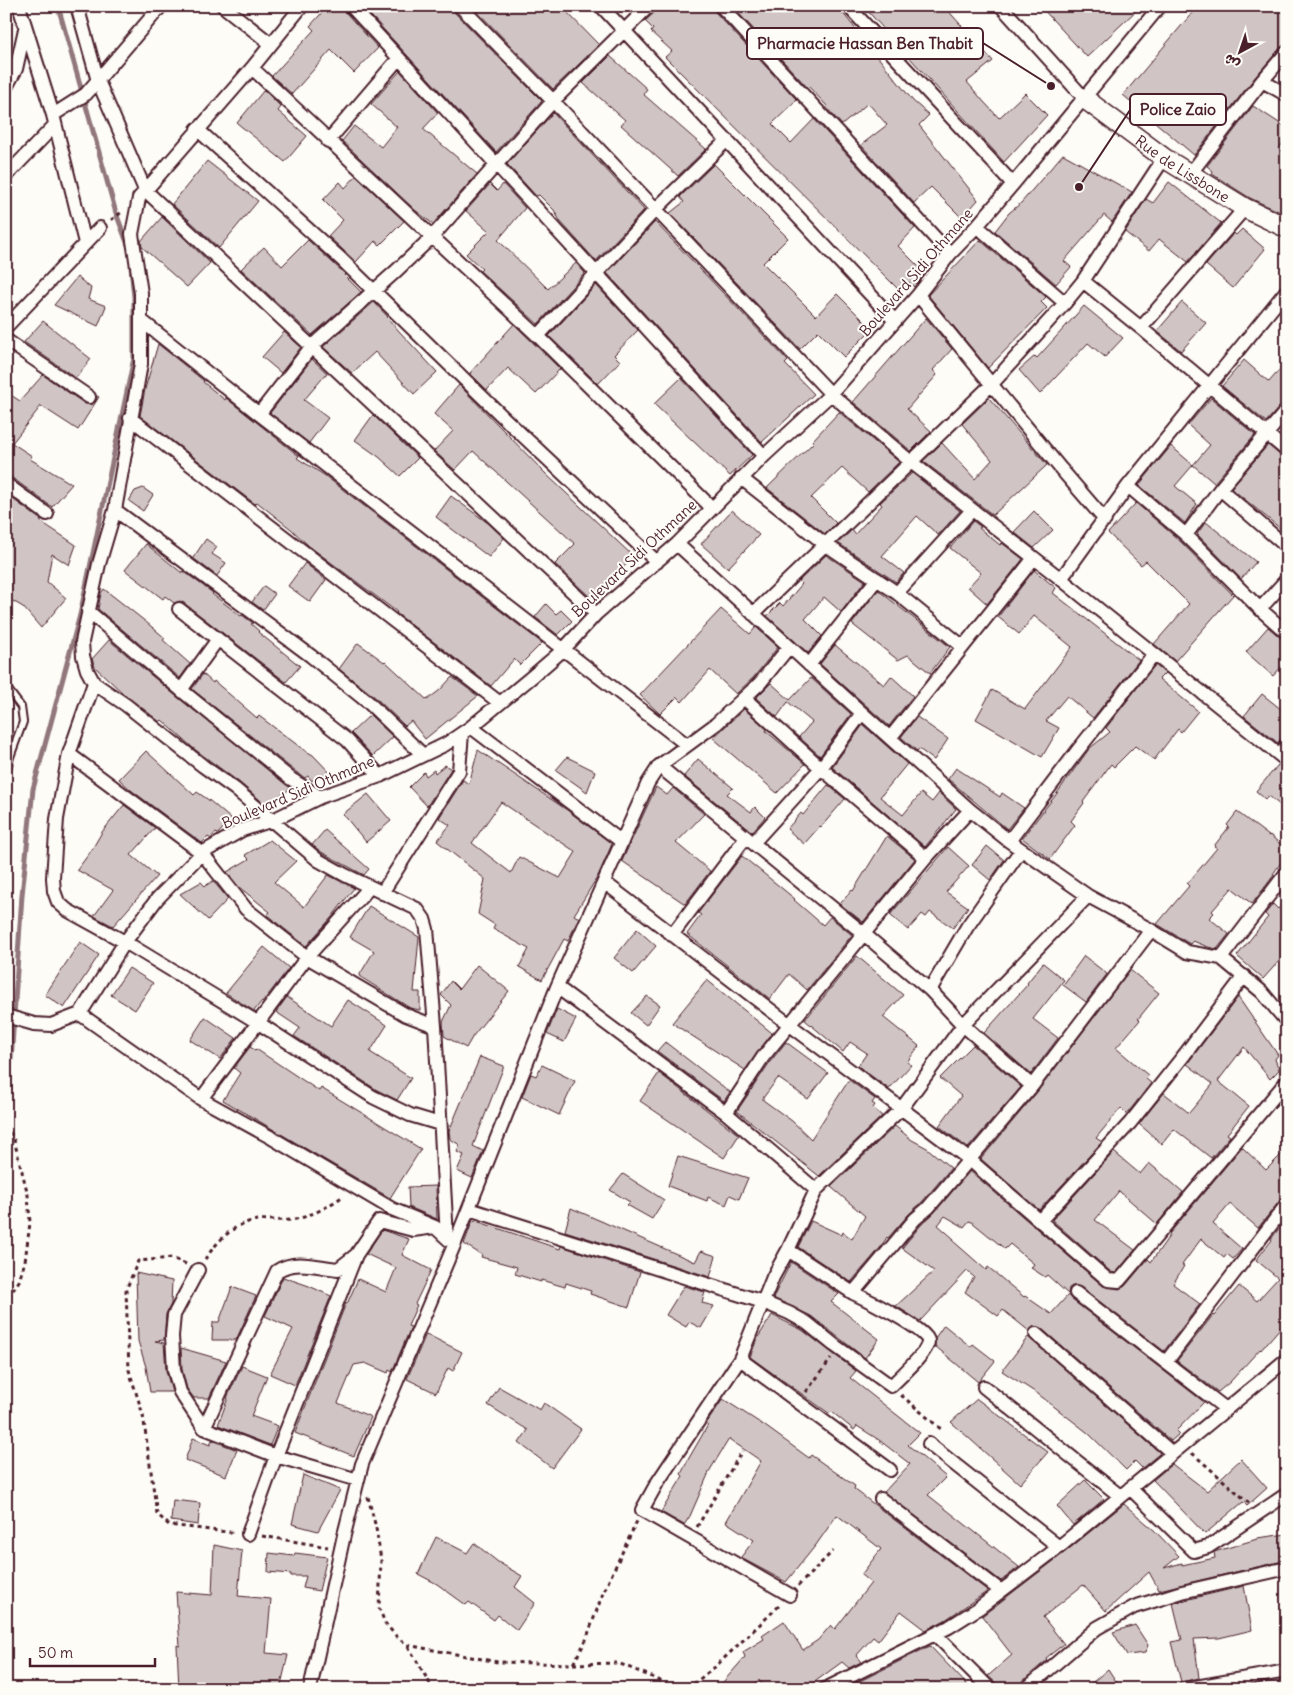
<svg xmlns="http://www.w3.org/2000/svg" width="1293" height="1695" font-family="Delius,'Playpen Sans Arabic',sans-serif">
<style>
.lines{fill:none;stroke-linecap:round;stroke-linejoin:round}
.stream{stroke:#91777b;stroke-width:5}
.building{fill:#d0c5c4;stroke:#4a1f2b;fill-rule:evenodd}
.lane-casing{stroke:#4a1f2b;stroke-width:10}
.street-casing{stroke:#4a1f2b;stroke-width:16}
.secondary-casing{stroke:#4a1f2b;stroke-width:22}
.path{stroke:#4a1f2b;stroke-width:3;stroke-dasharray:4 4;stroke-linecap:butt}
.lane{stroke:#fdfcf7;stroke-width:6}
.street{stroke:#fdfcf7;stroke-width:12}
.secondary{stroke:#fdfcf7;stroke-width:19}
.labels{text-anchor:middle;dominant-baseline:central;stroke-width:4;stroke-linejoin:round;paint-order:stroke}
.street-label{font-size:15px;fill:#4a1f2b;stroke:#fdfcf7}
.leader{fill:none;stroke:#4a1f2b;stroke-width:2}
.callout-dot{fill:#4a1f2b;stroke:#fdfcf7;stroke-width:2}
.callout{fill:#fdfcf7;stroke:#4a1f2b;stroke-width:2}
.callout-label{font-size:16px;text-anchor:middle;font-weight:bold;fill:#4a1f2b}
</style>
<rect width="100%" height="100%" fill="#fdfcf7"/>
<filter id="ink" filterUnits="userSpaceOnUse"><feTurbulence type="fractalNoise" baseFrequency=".02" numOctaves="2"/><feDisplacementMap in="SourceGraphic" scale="10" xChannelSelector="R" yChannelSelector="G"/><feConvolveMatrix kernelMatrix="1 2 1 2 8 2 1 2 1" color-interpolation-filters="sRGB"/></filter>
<g filter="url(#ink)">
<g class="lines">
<path class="stream" d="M58 6 116 213 129 248
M9 1091 22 895 33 789 80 615 134 358V297L131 267"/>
</g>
<path class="building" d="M328 6H343L345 12 378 48 354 73 331 50 292 94 272 76 314 30 310 26Z
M362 6H452L454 12 542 101 496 152Z
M472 6H561L599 45 553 89Z
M657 6H713L715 12 797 100 772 124 791 143 814 119 915 228 898 246 925 273 914 287 909 282 900 291 665 57 672 51 651 32 653 29 645 21 655 12Z
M732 6H840L842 12 913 101 929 115 919 125 978 200 962 218 931 187 914 203 861 145 887 125 868 103 842 125 826 107 827 106 809 87 808 88Z
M859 6H944L993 61 967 82 984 102 999 118 1025 93 1047 115 1004 162 864 7 862 9Z
M1040 6H1141L1087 57Z
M1198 6H1287V44L1281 47 1256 76 1194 155 1123 95Z
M610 56 647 89 643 94 706 149 678 176 621 125 625 120 583 83Z
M400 71 438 113 423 129 477 174 433 224 415 210 342 141 354 126 381 147 397 127 371 104Z
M264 90 281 107 278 111 307 136 285 162 237 123Z
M1253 106 1287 128V136L1279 149 1287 154V215L1250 198 1212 174 1213 171 1207 166Z
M553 113 644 210 596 261 560 221 554 210 539 195 536 196 507 164Z
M1063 154 1132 192 1112 222 1104 215 1064 261 1071 267 1056 284 995 231 1009 213 1021 203Z
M207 161 258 201 219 248 172 204Z
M714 164 788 238 763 263 816 316 837 294 872 329 844 357 818 331 800 349 670 213 684 202 680 197Z
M356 176 404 221 380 245 375 241 356 262 328 236 343 220 323 200 340 182 345 188Z
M1169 182 1221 223 1188 262 1159 239 1149 251 1125 232 1146 199 1153 203Z
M490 184 497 191 503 184 525 208 498 240 548 289 576 263 585 273 538 324 480 271 482 269 466 254 489 231 466 211Z
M162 217 210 263 187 287 142 247 141 241Z
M655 222 788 361 785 364 814 394 762 442 607 273Z
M1242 229 1265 249 1233 288 1206 265 1234 233 1236 235Z
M308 240 345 274 344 275 361 292 312 335 241 269 264 247 282 266Z
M980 240 1046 297 1041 302 1047 308 988 368 928 295Z
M77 277 91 288 88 299 106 306 98 326 54 305Z
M596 285 638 330 614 355 620 361 598 384 549 336Z
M374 302 388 317 387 318 437 372 414 394 375 352 352 373 323 347Z
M1182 302 1206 323 1181 351 1157 331Z
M1084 306 1123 338 1105 357 1088 343 1040 394 1019 370 1035 356 1037 358Z
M926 318 952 349 933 370 937 375 907 409 931 431 911 451 853 402Z
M43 321 91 359 76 378 24 342Z
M514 324 560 369 536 394 508 368 487 390 470 373Z
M284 332 301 347 281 373 262 357Z
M158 344 204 381 203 382 225 400 226 398 299 456 297 458 324 475 542 643 520 665 514 659 491 686 396 613 397 612 309 546 291 529 257 502 255 504 140 416 145 389Z
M312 359 327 373 304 400 328 418 309 443 270 413Z
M1244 360 1269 382 1287 361V402L1281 405 1266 422 1222 386Z
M43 375 85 404H92L96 401 97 396 99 397 78 430 41 406 12 443 32 456 30 459 72 484 52 507 11 477 6 476V392L20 401Z
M681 378 752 455 730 476 654 404Z
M459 385 546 474 634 557 591 598 555 564 575 544 562 532 473 451 455 470 434 451 453 431 434 414Z
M989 398 1047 465 993 515 923 461 942 443 975 479 992 460 962 424Z
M1211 398 1255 435 1214 483 1193 465 1210 445 1188 425Z
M839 412 899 462 868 492 842 468 811 498 836 523 825 534 767 488 814 442 812 441Z
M373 415 418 458 400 476 379 457 355 440Z
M1268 445 1282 457 1287 459V534L1231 488Z
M1171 446 1193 465 1175 486 1197 504 1185 523 1139 485Z
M912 473 960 511 938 535 917 516 882 556 904 573 896 582 838 543 852 530 855 534 882 505 880 503Z
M143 488 153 495 143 511 129 501 135 491Z
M6 494 41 520 40 521 76 545 69 565 52 554 47 582 66 598 41 628 23 607 11 600 6 595Z
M451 496 488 523 504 538 489 557 436 517Z
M1136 503 1180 541 1233 595 1175 661 1154 644 1189 604 1146 561 1141 565 1108 533Z
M732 510 759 535 728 568 701 544Z
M1034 511 1053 530 1034 548 1014 532Z
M973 521 981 527 979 528 1000 545 1002 543 1023 559 987 604 968 587 981 573 950 548Z
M1206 522 1256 562 1241 579 1197 534Z
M206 539 217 547 212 554 226 563 217 576 193 558Z
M146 544 182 573 183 571 213 593 212 594 241 616 242 615 253 623 251 624 259 631 258 632 300 666 286 682 184 603 180 601 174 603 165 596 163 599 125 570Z
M826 555 865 581 841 612 824 597 805 619 822 636 808 653 767 616 780 603 783 606 802 584 799 581Z
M305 563 326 580 310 602 288 586Z
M1034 570 1056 588 1053 593 1139 660 1093 718 1067 696 1046 721 1059 728 1042 757 976 719 992 690 1025 709 1072 647 1034 616 1019 634 998 617Z
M264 586 275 594 263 610 252 602Z
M104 589 146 622 165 638 163 640 190 664 180 678 98 609 101 593Z
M878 590 950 647 930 673 908 655 898 660 852 624Z
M546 604 556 614 561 610 572 621 558 635 535 617Z
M721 609 750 634 756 627 778 647 754 677 736 694 710 670 682 702 677 697 660 714 640 695Z
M1268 627 1282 639 1287 641V661L1273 676 1246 652Z
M109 640 176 696 291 788 267 806 240 783 193 748 162 720 160 722 125 695 95 667 92 659Z
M358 643 384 662 385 661 427 700 440 690 452 677 478 696 425 739 411 721 405 726 375 697 339 669Z
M835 645 884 685 891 676 913 696 889 726 820 664Z
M1155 665 1165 673 1159 679 1198 711 1181 732 1178 729 1154 760 1135 746 1114 767 1111 764 1083 802 1084 803 1071 821 1075 825 1050 859 1022 838 1055 796 1089 749 1110 732 1106 728Z
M203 674 213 683 214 681 257 718 259 716 304 750 313 755 334 777 318 775 312 781 308 776 305 778 296 772 192 689Z
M811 678 851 714 820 756 799 737 812 722 788 702 777 717 756 698 771 683 790 700Z
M1262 694 1287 714V735L1283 736 1278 743 1244 716Z
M744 709 767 729 766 731 805 764 777 793 713 738Z
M370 715 393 737 373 756 351 733Z
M917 717 948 739 934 760 919 749 917 751 901 737Z
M863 725 907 764 880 797 903 815 921 793 932 802 939 793 956 809 925 847 832 767Z
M478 750 567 810 612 844 598 876 574 915 579 918 574 928 568 941 564 939 542 980 519 967 529 949 493 929 495 925 478 914 485 879 437 841 450 825 439 818 463 780 469 784ZM501 802 576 852 560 878 519 857 511 873 472 843Z
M146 751 194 795 197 792 210 801 231 819 218 834 215 833 211 839 208 837 202 843 131 790 119 779Z
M567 757 595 771 587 792 556 770Z
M698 759 733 788 727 794 751 812 755 807 765 817 752 832 684 776Z
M445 765 451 769 427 806 409 787 424 772 426 776 434 770 435 773Z
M1278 765 1287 769V798L1281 806 1269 796 1265 799 1256 791Z
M956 768 1000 797 1002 793 1024 808 1007 829 948 779Z
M828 785 845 799 821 827 820 826 804 844 787 829 801 813 803 815Z
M656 787 667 795 673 788 704 814 676 843 710 871 685 904 622 861Z
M368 794 391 821 366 842 343 814Z
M124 805 155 828 131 855 157 876 113 926 94 916 113 890 77 870 91 851 102 832Z
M1237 812 1269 836 1270 835 1287 850V854L1273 874 1274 875 1252 904 1232 888 1212 911 1214 913 1209 918 1229 934 1217 949 1208 947 1193 941 1190 944 1157 924 1189 886 1187 884 1217 848 1214 846 1229 827 1227 825Z
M325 830 369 869 364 875 323 853 312 845Z
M887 836 915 859 863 922 840 904 852 890 853 891Z
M270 840 296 861 274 882 304 907 328 875 354 888 332 917 306 946 267 915 270 912 239 887 227 872 249 859 245 855Z
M987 846 1004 860 990 880 972 865Z
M948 847 969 866 946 892 968 907 953 928 930 912 926 917 922 914 908 930 890 915Z
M742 856 795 899 794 900 823 925 830 917 852 935 807 990 789 974 770 999 687 934 701 915 698 913Z
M213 881 228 899 208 920 180 894 201 882 205 886Z
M1287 899V952L1263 979 1237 956 1268 917 1265 914 1273 904 1278 909Z
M369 906 419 937 414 992H420V1010L410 1008 359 976 374 951 350 937Z
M637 929 656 946 633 973 614 958Z
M80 942 99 955 64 1008 45 995Z
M264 947 289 968 262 1003 261 1002 254 1011 226 993Z
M857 956 903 995 883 1017 919 1046 907 1062 911 1065 889 1089 858 1066 867 1053 850 1042 843 1052 805 1020Z
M1084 956 1107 974 1086 1002 1063 985Z
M1043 963 1064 980 1033 1019 1058 1038 1031 1074 984 1033 1028 984 1027 983Z
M477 965 509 991 473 1036 466 1048 444 1036 443 1022 451 1005 441 995 451 981 459 989Z
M129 968 153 983 135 1010 111 995Z
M1130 970 1159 993 1138 1019 1140 1020 1116 1048 1149 1076 1146 1079 1151 1083 1127 1114 1121 1108 1096 1138 1102 1142 1039 1210 981 1159 1038 1091Z
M707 980 772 1033 745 1070 672 1023Z
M647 996 660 1005 646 1025 631 1013Z
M287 997 331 1026 348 1000 387 1025 370 1052 411 1078 397 1100 377 1090 294 1036 300 1028 276 1012Z
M1238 997 1278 1055 1275 1059 1279 1070 1270 1079 1244 1047 1218 1081 1249 1106 1227 1134 1230 1136 1211 1158 1174 1129 1162 1144 1139 1124 1164 1093 1189 1113 1213 1084 1187 1064Z
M557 1009 576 1019 564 1042 547 1034Z
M205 1017 236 1038 220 1059 190 1040Z
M665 1042 730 1092 724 1101 657 1051Z
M786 1042 828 1073 808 1099 778 1078 763 1098V1100L792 1121 811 1139 849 1080 875 1099 872 1103 875 1105 873 1108 882 1116 819 1176 737 1111 770 1062Z
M973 1045 1021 1087 968 1148 939 1126 961 1096 940 1078Z
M250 1047 255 1050 256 1049 319 1091 321 1088 421 1149 390 1198 223 1100 240 1073 234 1068Z
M480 1057 504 1066 473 1146 483 1151 472 1178 457 1171 464 1155 457 1152 460 1145 450 1139 449 1131Z
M542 1065 575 1081 559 1115 522 1097 531 1074 536 1076Z
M659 1073 739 1135 724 1158 640 1101Z
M895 1126 912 1140 927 1148 951 1168 922 1202 909 1214 888 1238 887 1237 881 1247 851 1282 798 1247 811 1221 842 1235 843 1232 852 1239 865 1216 831 1187Z
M1242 1147 1266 1170 1287 1149V1196L1281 1199 1258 1228 1230 1204 1213 1224 1242 1249 1233 1259 1227 1254 1224 1258 1201 1239 1182 1265 1184 1266 1173 1284 1200 1304 1164 1351 1081 1287 1072 1286 1069 1288 1068 1294 1047 1275 1045 1277 1031 1268 1034 1264 1010 1244 1005 1249 972 1222 969 1221 964 1227 945 1216 938 1225 954 1239 953 1241 986 1270 988 1267 1024 1297 1025 1296 1051 1314 1068 1295 1071 1299 1204 1402 1176 1431 1179 1434 1171 1441 1041 1328 1034 1326 1029 1331 1003 1310 998 1316 965 1292 974 1277 967 1271 920 1321 896 1306 934 1271 902 1248 921 1225 934 1213 970 1171 1103 1286 1119 1289 1125 1286 1148 1259 1151 1262 1170 1235 1169 1234Z
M1114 1152 1140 1174 1149 1163 1183 1192 1157 1224 1119 1191 1095 1220 1135 1250 1116 1273 1111 1272 1052 1220Z
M678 1156 748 1178 739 1199 730 1195 726 1205 708 1197 707 1201 668 1186Z
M623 1174 664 1200 652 1219 627 1205 630 1202 610 1190Z
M436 1186 437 1219 409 1207 408 1187Z
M571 1208 695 1262 701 1251 716 1256 710 1277 565 1231Z
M1287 1218V1320L1261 1350 1260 1349 1230 1382 1218 1392 1177 1361 1213 1315 1214 1316 1239 1286 1257 1301 1278 1278 1256 1260 1272 1240 1271 1239Z
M473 1220 560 1249 561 1246 640 1272 629 1307 590 1294 591 1291 566 1283 565 1287 541 1280V1282L515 1274 517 1267 481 1257 482 1255 464 1244Z
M382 1230 409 1239 402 1255 431 1270 415 1304 417 1305 408 1326 411 1327 392 1372 389 1370 388 1373 365 1363 354 1365 338 1403 371 1417 354 1456 295 1433 346 1303 347 1304 358 1279 386 1292 396 1268 366 1254Z
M791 1262 839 1294 831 1302 879 1339 865 1358 811 1316 773 1298Z
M136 1273 172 1281 171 1304 166 1314 164 1340 155 1341 164 1343 166 1371 172 1392H150L146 1367 138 1341Z
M283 1277 309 1286 331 1296 295 1385 270 1374 293 1329 265 1316Z
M684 1286 705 1292 702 1303 714 1306 701 1328 689 1322 686 1327 666 1315Z
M232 1287 256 1296 236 1340H212L213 1322H219Z
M772 1315 802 1330 856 1371 850 1378 920 1433 908 1445 946 1477 928 1495 1019 1567 1001 1581 884 1492 910 1464 879 1440 857 1426 854 1430 832 1412 830 1414 750 1357 757 1339Z
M944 1325 971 1347 973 1344 995 1361 978 1382 935 1346V1338Z
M426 1334 462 1352 453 1371 448 1368 436 1393 407 1379Z
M1028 1337 1160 1453 1159 1454 1142 1468 1135 1461 1126 1470 1088 1433 1038 1394 1002 1371Z
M181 1348 226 1361 209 1398H194L187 1389 182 1369Z
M242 1366 267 1376 251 1416 278 1426 270 1445 218 1425 228 1398H227Z
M499 1387 540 1410 544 1403 581 1429 552 1468 519 1443 528 1430 488 1405Z
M723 1399 765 1426 809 1458 811 1455 855 1486 854 1489 988 1591 945 1620 926 1630 901 1611 878 1641 873 1637 856 1656 861 1662 849 1668 842 1662 805 1689H765L759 1680 748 1689H717L745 1657 743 1652 764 1639 762 1636 784 1621 803 1650 818 1640 831 1625 835 1629 871 1583 861 1575 881 1549 837 1515 816 1545 786 1582 743 1559 741 1557 754 1540 726 1522 761 1461 729 1439 710 1470 690 1516 684 1525 661 1512 683 1476 681 1474 689 1458 708 1425 706 1424Z
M977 1399 1048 1452 1020 1484 951 1422Z
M193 1438 210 1445 212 1440 237 1450 226 1476 185 1460Z
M1241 1459 1267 1488 1247 1506 1243 1502 1205 1534 1153 1480 1172 1464 1207 1491Z
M303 1475 340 1490 318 1531 292 1524Z
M1085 1480 1104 1499 1073 1525 1057 1506Z
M173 1500 200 1503 198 1525 171 1521Z
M1124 1504 1154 1530 1179 1556 1164 1568 1182 1563V1565L1215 1558 1214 1552 1257 1539V1538L1287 1534V1560L1159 1590 1149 1572 1106 1611 1083 1585 1043 1617 1064 1644 1046 1658 1047 1660 1013 1689H998L996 1683 988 1676 1012 1655 982 1616 1064 1553Z
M436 1537 467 1553 474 1543 498 1562 522 1576 515 1587 535 1603 517 1630 498 1615 494 1620 469 1602 466 1605 437 1584 418 1574Z
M214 1545 242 1551 238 1596 271 1599 266 1653 288 1655 280 1689H179L177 1645 180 1646 176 1592 212 1595Z
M269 1553 294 1556 295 1553 327 1557 319 1591 303 1588 306 1576H291V1574L268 1572Z
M1244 1586 1252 1630 1219 1638 1194 1639 1199 1678 1181 1682 1171 1642 1182 1640 1173 1603Z
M1135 1625 1148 1645 1145 1653 1127 1655 1113 1632Z
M930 1646 971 1689H844Z
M1108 1669 1121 1689H1085Z"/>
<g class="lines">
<defs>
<path id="lane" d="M6 687 21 707 23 722 10 757 6 773"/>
<path id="street" d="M19 6 53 115 85 243
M77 6 98 81 145 190 596 614
M223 6 271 44
M302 6 252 68 139 198 132 234 141 293V364L115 510 99 564 82 642 83 656 87 670 94 683 126 705 203 766 235 789 318 860 345 875 417 909 424 919 427 929 435 1026 447 1238
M351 6 764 456
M460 6 553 101 831 394 911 462 1061 579 1287 761
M601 6 895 321
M721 6 950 254
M848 6 1013 184
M1001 6 1085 99
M252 68 538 336 712 508
M1262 81 1287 95
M6 87 16 69 25 29
M53 115 86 94 161 6
M197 129 341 259 503 417 657 562
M328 141 399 58
M1190 174 1262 81 1287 52
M6 176 55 125
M977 226 1065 303
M1083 281 1141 328 1245 208
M918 295 1061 469 1105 520
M142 321 259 414 687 745
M6 327 100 228
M1141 328 1287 451
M538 336 656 209 727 140
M6 340 89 397
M259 414 312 346 395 272 432 237 553 101 649 6
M130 418 500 703
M741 478 825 544 897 593 962 646
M6 484 47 514
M1128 486 1186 535 1260 609 1287 633
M1220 489 1287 547
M115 510 311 656 369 703 423 755
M1186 535 1220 489 1287 410
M677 544 862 713 970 810 1009 841 1088 896 1151 930 1187 952 1221 958 1262 992 1287 1022
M1061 579 1128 486 1287 290
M897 593 972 510
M179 609 347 740 380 776
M1260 609 1287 579
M88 611 181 690 291 779 320 797
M753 614 992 384 1065 303 1083 281 1164 158
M809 665 877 579
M94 683 69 754 57 819 53 878 54 891 58 902 67 910 125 942 257 1022 373 1097 410 1115 440 1124
M181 690 218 639
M744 698 821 768 926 858
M471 727 622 842
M890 738 1034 558
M69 754 202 853 246 909 307 957 406 1015 435 1026
M1280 755 1287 743
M659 766 858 929 930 990 963 1025 1032 1086
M1009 841 1078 750 1154 654
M754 842 821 768 862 713
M604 882 790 1025 970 1160 1108 1280 1119 1281 1287 1081
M382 893 459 771 462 733
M1088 896 963 1025 902 1108 816 1190 788 1250 853 1293 915 1219 928 1208 1032 1086 1151 930
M672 935 746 837
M1221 958 1287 872
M557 987 726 1113
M930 990 967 927 1021 850
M80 1014 125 942 157 899 202 853 242 830 273 820 320 797 380 776 446 744 471 727 534 675 563 650 596 614 677 544 764 456 831 394 918 295 950 254 977 226 1013 184 1160 6
M80 1014 201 1099 272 1138 392 1209 435 1227 449 1240
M6 1016 34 1024 51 1025 80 1014
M201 1099 307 957 370 887
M816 1190 726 1113 763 1057 926 858 970 810
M469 1209 763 1302 789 1313 807 1323 834 1345 891 1386C899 1378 929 1351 928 1341 928 1330 866 1299 853 1293
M1040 1221 1130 1123 1185 1054 1244 976
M788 1250 773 1277 740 1359 657 1483 642 1510 790 1595
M198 1270 174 1315 172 1336 174 1370 180 1392 204 1428 276 1456 358 1480
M1076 1293 1226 1409
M1036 1334 1172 1453
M740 1359 890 1470
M1166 1362 1287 1204
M984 1387 1120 1496
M204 1428 277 1271C295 1259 317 1267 338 1269L356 1255 379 1221 413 1230 435 1227
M929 1444 1059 1547
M1130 1488 1194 1551 1208 1547 1287 1494
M881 1499 1001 1591
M248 1534 276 1456 356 1255
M935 1634 990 1689
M310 1689 344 1535 362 1464 455 1243 557 987 648 783 659 766 716 724 760 683 789 647
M825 1689 949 1627 979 1608 1059 1547 1287 1359
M1026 1689 1097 1628 1134 1607 1182 1592 1287 1568
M1184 1689 1287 1671"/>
<g id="secondary">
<path id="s1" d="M1085 99 1164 158 1245 208 1287 228"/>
</g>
</defs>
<use href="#lane" class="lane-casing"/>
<use href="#street" class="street-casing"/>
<use href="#secondary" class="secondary-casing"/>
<path class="path" d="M111 220 122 212
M6 1125 14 1140 28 1195 30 1223 25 1261 19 1281 6 1301
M205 1259C218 1241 234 1222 259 1220 269 1219 280 1221 290 1220 308 1218 328 1207 343 1196
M186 1264 172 1258 138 1261 126 1290 129 1370 143 1415 157 1514 169 1525 236 1533
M806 1392 831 1359
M901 1395 942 1430
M1192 1453 1249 1503
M368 1497 376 1528 381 1560 379 1608 385 1623 396 1636 407 1645 498 1662 573 1664 586 1640 603 1593 637 1521
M697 1527 742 1451
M262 1536 328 1547
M798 1586 833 1551
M408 1646 433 1689
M573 1664 618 1663 657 1679 673 1689
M687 1689 715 1667 780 1605"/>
<use href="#lane" class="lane"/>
<use href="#street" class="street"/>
<use href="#secondary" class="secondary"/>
</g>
</g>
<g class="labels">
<g class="street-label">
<text stroke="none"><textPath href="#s1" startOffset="120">Rue de Lissbone</textPath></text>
<text transform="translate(916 272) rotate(-49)">Boulevard Sidi Othmane</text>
<text transform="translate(634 558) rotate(-43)">Boulevard Sidi Othmane</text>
<text transform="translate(298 792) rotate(-23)">Boulevard Sidi Othmane</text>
</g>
</g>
<path class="leader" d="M1051 86L983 43M1079 187L1130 110"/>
<g class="callout-dot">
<circle cx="1051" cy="86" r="5"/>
<circle cx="1079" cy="187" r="5"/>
</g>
<g class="callout">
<rect x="747" y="28" width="236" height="31" rx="5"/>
<rect x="1130" y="94" width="96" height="31" rx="5"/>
</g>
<g class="callout-label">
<text x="865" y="49">Pharmacie Hassan Ben Thabit</text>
<text x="1178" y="115">Police Zaio</text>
</g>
<rect width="1293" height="1695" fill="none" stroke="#fdfcf7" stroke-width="25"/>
<rect x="12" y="12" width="1268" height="1670" fill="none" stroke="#4a1f2b" stroke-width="2" filter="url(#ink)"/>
<g transform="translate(1240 52) rotate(220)" stroke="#fdfcf7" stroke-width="4" paint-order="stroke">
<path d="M0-4L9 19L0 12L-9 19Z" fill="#4a1f2b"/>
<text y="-8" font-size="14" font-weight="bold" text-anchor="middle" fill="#4a1f2b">ش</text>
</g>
<path d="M30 1658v8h125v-8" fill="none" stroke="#4a1f2b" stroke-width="2.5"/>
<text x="38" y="1658" font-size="15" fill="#4a1f2b" stroke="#fdfcf7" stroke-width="4" paint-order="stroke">50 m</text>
</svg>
